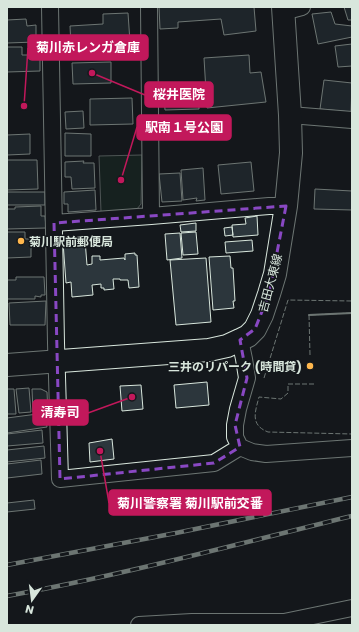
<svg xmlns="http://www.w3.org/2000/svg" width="359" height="632" font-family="Poppins,'Noto Sans JP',sans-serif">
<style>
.green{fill:#1a2d24;stroke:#939e99}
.building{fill:#2c363c;stroke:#d8e6dc}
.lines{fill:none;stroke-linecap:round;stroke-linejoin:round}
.minor-casing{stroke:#d8e6dc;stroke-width:18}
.primary-casing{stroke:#d8e6dc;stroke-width:24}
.minor{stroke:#14181c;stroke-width:16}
.primary{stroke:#14181c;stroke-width:22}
.rail-casing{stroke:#d8e6dc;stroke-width:4.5}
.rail{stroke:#14181c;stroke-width:3;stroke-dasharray:9;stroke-linecap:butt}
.fence{stroke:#d8e6dc;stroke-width:1;stroke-dasharray:5 2;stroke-linecap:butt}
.wall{stroke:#d8e6dc;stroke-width:2}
.marked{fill:none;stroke:#8948c3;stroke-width:3;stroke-dasharray:8 5;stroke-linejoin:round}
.poi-dot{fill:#ffb74d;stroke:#14181c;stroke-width:1.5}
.labels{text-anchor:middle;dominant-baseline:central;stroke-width:3;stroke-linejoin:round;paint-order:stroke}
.poi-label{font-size:12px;font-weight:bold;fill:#d8e6dc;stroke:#14181c;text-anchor:start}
.street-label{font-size:12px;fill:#d8e6dc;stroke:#14181c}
.leader{fill:none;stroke:#c2185b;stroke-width:1.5}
.callout-dot{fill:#c2185b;stroke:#14181c;stroke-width:1.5}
.callout{fill:#c2185b;stroke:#c2185b;stroke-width:1.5}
.callout-label{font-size:13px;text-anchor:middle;font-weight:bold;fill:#fff}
</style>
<rect width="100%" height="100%" fill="#14181c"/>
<path class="green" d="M142 155 141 204 137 209 101 212 99 156Z"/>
<path class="building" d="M159 7H254L256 31 224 35 221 19 178 22V28L160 29Z
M344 7H352V20H348Z
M331 12 335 24 352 26V37L318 44 312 14Z
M128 13 130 42 113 43 71 46 70 26 103 24V14Z
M26 19 27 26 36 25V42L7 43V20Z
M352 44V66L338 67 335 46Z
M7 47H22V55H40V71L7 72Z
M249 55 250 73 261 72 266 102 207 108 204 58Z
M111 62V83L73 84 72 63Z
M324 80 352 83 351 112 320 109Z
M199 93V109L165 110 164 95Z
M132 98 133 124 90 125V99Z
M83 111 84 128 66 129 65 112Z
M65 133 91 134V156H65Z
M30 134V154L7 155V135Z
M7 160H37L38 189 7 190Z
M84 161 83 163H94L95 188 72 189 71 177H65V162Z
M251 162 254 191 221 194 218 165Z
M203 168 205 200 196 201 197 198 183 200 181 170Z
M180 173 182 201 162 202 159 174Z
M315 189 352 191V210L314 209Z
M95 190 96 210 68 212V204H64V192Z
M7 192H45V205H7Z
M41 206V216H45L46 228 7 229V209H15V207Z
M257 216 258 235 233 237 232 225 246 224 245 218Z
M196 223V231L181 232 180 225Z
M232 227 233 235 225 236 224 228Z
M7 232H25V239H31V257L7 258Z
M196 232 198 254 183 255 181 233Z
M180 233 182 258 167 260 165 234Z
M85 240 87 265 92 264V256H100V260L124 258 125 260V254L135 253V255H137L139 287 129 288 128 280H120V279H113L114 289 104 290V288H101V284L92 285 93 295 72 297 71 282 66 283 63 242Z
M252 240 253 251 226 253 225 242Z
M230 256 231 268H233L235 301H233L234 308 213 310 209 257Z
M206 258 211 322 176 325 170 260Z
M16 277H44L45 295H41V297L35 296V299H7V280H16Z
M46 301 45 325H10L9 303Z
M207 382 209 405 176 408 174 385Z
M141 385 143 409 122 411 120 386Z
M29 388 31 412 19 413 16 389Z
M7 389H14L16 414H7Z
M32 389H41L47 392 48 412H33Z
M45 413 47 427 7 433V418Z
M42 430 43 443 7 446V434Z
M112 439 114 459 90 462 89 443Z
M44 446 45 458 7 462V450Z
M41 460 42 474 7 478V464Z
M34 500 35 509 7 512V503Z"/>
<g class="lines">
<defs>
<path id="minor" d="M50 7 56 343 60 479 214 463 240 447
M149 7 151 216
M283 12 302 7
M290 115 352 120
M54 223 151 216 269 206H286
M240 340 244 359 247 378 238 409 235 425V437L240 447 252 452 266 454 352 448
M139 625 192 622H284L352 608"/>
<path id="primary" d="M7 365 209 350 227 346 240 340 248 336 255 329 262 315 269 294 275 274 286 206 291 153 290 115 283 7"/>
</defs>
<use href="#minor" class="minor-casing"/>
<use href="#primary" class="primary-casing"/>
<use href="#minor" class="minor"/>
<use href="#primary" class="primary"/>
<defs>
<path id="rail" d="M7 565 176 533 352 497
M7 596C123 575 238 544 352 516"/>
</defs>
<use href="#rail" class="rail-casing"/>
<use href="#rail" class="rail"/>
<path class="fence" d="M310 355 309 315 352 313
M264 378 288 300 352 301
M314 384H288V393L281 399 259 397C255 412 250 425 268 432L352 434"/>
<path class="wall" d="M309 315 352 313"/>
</g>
<path d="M0 0H359V632H0ZM286 206 269 294 255 329 240 340 247 378 235 425 240 447 214 463 60 479 54 223Z" fill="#14181c" fill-opacity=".55" fill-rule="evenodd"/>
<path class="marked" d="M286 206 269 294 255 329 240 340 247 378 235 425 240 447 214 463 60 479 54 223Z"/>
<g class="poi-dot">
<circle cx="21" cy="241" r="4"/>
<circle cx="310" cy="366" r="4"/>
</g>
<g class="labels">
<g class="poi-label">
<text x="29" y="241">菊川駅前郵便局</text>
<text x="302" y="366" text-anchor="end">三井のリパーク (時間貸)</text>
</g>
<g class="street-label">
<text transform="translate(270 283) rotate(-75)">吉田大東線</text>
</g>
</g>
<path class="leader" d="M24 106L28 48M92 73L145 95M121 180L137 127M132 397L88 413M100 451L109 503"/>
<g class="callout-dot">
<circle cx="24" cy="106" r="4"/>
<circle cx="92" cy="73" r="4"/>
<circle cx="121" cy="180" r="4"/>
<circle cx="132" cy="397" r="4"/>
<circle cx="100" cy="451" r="4"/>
</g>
<g class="callout">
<rect x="28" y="35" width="120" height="25" rx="4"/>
<rect x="145" y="82" width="68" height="25" rx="4"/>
<rect x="137" y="115" width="94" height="25" rx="4"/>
<rect x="33" y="400" width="55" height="25" rx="4"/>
<rect x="109" y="490" width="162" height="25" rx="4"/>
</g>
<g class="callout-label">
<text x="88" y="52">菊川赤レンガ倉庫</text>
<text x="179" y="99">桜井医院</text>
<text x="184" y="132">駅南１号公園</text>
<text x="60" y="417">清寿司</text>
<text x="190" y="508">菊川警察署 菊川駅前交番</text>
</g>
<rect width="359" height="632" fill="none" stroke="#d8e6dc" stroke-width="16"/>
<g transform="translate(32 600) rotate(194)" stroke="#14181c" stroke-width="3" paint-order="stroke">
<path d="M0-3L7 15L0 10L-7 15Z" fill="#d8e6dc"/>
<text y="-6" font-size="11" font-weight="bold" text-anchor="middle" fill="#d8e6dc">N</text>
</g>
</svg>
